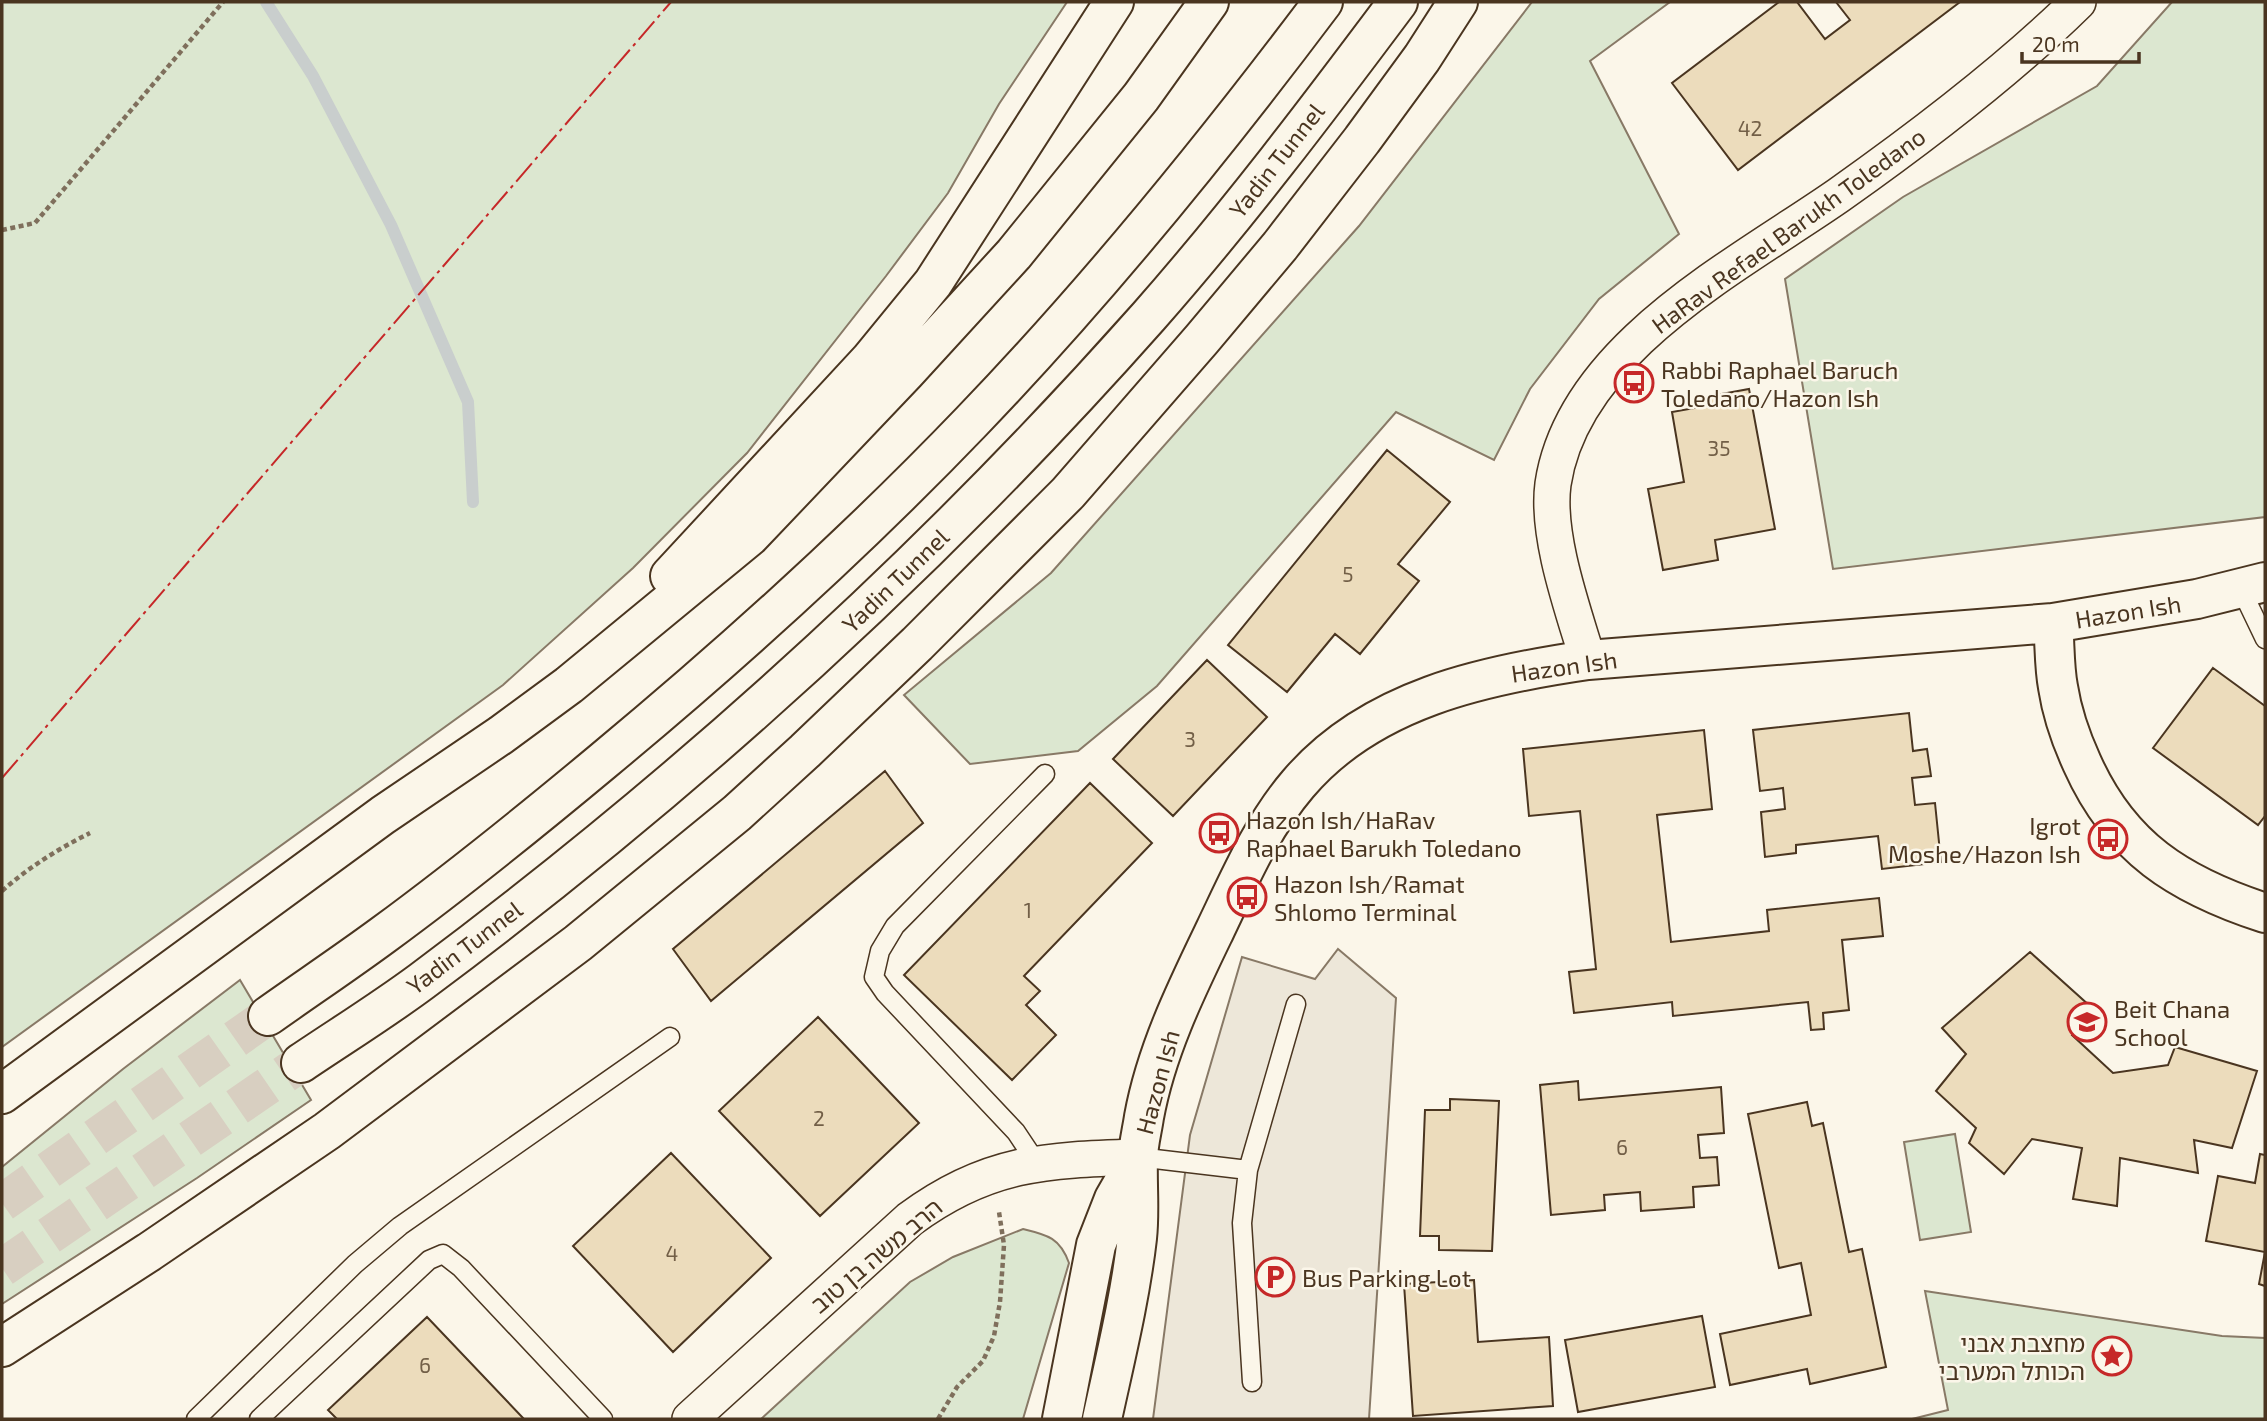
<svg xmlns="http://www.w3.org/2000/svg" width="2267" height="1421" font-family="'Exo 2','Noto Sans Hebrew',sans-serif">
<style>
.green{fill:#dce7d0;stroke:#887966;stroke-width:2}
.parking{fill:#ede7d9;stroke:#887966;stroke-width:2}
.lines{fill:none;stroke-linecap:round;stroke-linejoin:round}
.stream{stroke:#c9cecd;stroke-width:12}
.building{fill:#ecdcbc;stroke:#4a3520;stroke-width:2}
.highway-tunnel{stroke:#d8cfc1;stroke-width:38;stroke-dasharray:38 19;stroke-linecap:butt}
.lane-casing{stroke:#4a3520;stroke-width:21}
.street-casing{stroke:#4a3520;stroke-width:38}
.secondary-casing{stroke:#4a3520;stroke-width:42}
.highway-casing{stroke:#4a3520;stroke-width:42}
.path{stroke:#7f6f5c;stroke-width:4.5;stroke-dasharray:5 3.5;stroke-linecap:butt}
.lane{stroke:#fbf6e9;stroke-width:18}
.street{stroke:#fbf6e9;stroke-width:35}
.secondary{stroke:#fbf6e9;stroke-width:38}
.highway{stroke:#fbf6e9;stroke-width:38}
.power{stroke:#c62828;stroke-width:2;stroke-dasharray:24 5 3.5 5;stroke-linecap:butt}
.labels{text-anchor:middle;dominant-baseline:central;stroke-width:5;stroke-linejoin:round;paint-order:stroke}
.number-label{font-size:21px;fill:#725f47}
.street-label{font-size:24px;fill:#4a3520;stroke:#fbf6e9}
.poi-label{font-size:24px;fill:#4a3520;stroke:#fbf6e9;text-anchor:start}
</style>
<rect width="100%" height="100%" fill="#fbf6e9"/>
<path class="green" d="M2 2H1067L999 104 948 193 886 276 747 453 633 568 503 685 2 1047Z
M1532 2H1670L1590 61 1679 234 1599 299 1530 389 1494 460 1396 412 1157 686 1078 751 970 764 904 695 1051 573 1359 226Z
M2172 2H2265V517L1833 569 1785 279 1903 197 2097 86Z
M240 980 311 1100 197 1178 2 1304V1167L123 1069Z
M1955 1134 1971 1232 1920 1240 1904 1142Z
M1023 1229C1048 1235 1060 1238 1069 1263L1023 1419H761L910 1282 953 1257Z
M1925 1291 2222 1336 2265 1338V1419H1912L1948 1410Z"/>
<path class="parking" d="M1338 949 1396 998 1369 1419H1153L1190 1135 1242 957 1315 979Z"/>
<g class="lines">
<path class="stream" d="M266 2 313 76 391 225 468 402 473 502"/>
</g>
<path class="building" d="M1779 2H1797L1825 39 1850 20 1836 2H1960L1738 170 1672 83Z
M1749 389 1775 529 1715 540 1718 560 1663 570 1648 489 1684 482 1672 412 1706 406 1705 397Z
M1387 450 1450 502 1398 564 1419 581 1360 654 1335 634 1287 692 1228 645Z
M1207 660 1267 717 1173 816 1113 759Z
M2213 668 2265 706V816L2258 825 2153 748Z
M1909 713 1913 751 1927 749 1931 776 1912 778 1915 805 1935 803 1941 862 1882 869 1878 836 1796 845V853L1765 857 1761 812 1785 809 1783 788 1760 791 1753 730Z
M1704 730 1712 809 1657 815 1671 942 1769 931 1767 910 1879 898 1883 936 1842 940 1849 1010 1823 1013 1824 1029 1811 1030 1808 1002 1673 1016 1672 1002 1574 1013 1569 972 1596 969 1580 811 1529 816 1523 749Z
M885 771 923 823 711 1001 673 949Z
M1090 783 1152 843 1024 976 1040 991 1026 1005 1056 1035 1012 1080 904 975Z
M2030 952 2091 1007 2072 1035 2113 1073 2168 1065 2175 1047 2257 1071 2232 1148 2194 1140 2198 1173 2120 1158 2117 1206 2073 1199 2082 1148 2032 1139 2004 1174 1969 1143 1976 1128 1936 1091 1966 1054 1942 1028Z
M818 1017 919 1123 820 1216 719 1111Z
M1578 1081 1579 1100 1721 1087 1724 1133 1698 1135 1700 1158 1717 1157 1719 1185 1693 1187 1694 1207 1641 1211 1640 1192 1604 1195 1605 1210 1551 1215 1540 1085Z
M1450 1099 1499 1101 1492 1251 1439 1250V1236H1420L1425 1110H1450Z
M1807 1102 1812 1126 1823 1123 1849 1252 1862 1249 1886 1367 1810 1384 1807 1369 1730 1385 1720 1334 1811 1315 1801 1263 1779 1268 1748 1114Z
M671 1153 771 1258 673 1352 573 1246Z
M2260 1154 2265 1155V1286L2259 1284 2265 1252 2206 1241 2218 1176 2255 1183Z
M1474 1280 1478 1342 1549 1337 1553 1406 1413 1416 1404 1284Z
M1702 1316 1715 1387 1578 1412 1565 1340Z
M427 1317 524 1419H337L328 1410Z"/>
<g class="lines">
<path class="highway-tunnel" d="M2 1203 268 1016
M2 1268 301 1063"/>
<defs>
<path id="lane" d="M2241 589 2265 639
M1138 1157 1248 1170
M1036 1162 1016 1132 885 993 874 977 880 951 895 926 1045 774
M1252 1382 1242 1223 1248 1170 1296 1004
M196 1419 355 1264 400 1226 670 1037
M259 1419 429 1260 443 1254 461 1268 603 1419"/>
<path id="street" d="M1588 660C1573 610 1546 536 1553 484 1573 349 1737 266 1839 195 1921 137 2007 72 2078 2
M690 1419 910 1219C987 1162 1045 1160 1138 1157"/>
<path id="secondary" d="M2053 623C2055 644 2054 666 2058 687 2062 713 2071 739 2082 763 2120 848 2179 885 2265 913
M1062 1419 1096 1245 1114 1199 1137 1159
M1102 1419C1115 1359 1130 1299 1137 1238 1140 1211 1137 1185 1138 1159 1138 1145 1142 1131 1144 1117 1156 1051 1186 990 1215 930 1239 880 1262 826 1298 784 1370 699 1484 675 1588 660L2053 623 2197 599 2265 582"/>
<path id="highway" d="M670 576 870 360 933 283 1114 2
M268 1016C306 989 345 963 383 935 458 880 531 821 603 761 732 654 856 542 972 421 1099 289 1214 147 1323 2
M301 1063C341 1036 383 1010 422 981 686 784 931 562 1149 316 1237 216 1318 109 1398 2
M2 1094 383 815 501 735 569 685 750 536 906 372 1014 254 1141 97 1209 2
M2 1347 149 1252 327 1131 578 943 737 813 805 751 917 644 1068 493 1202 339 1280 246 1362 140 1422 58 1458 2"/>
</defs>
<use href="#lane" class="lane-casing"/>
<use href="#street" class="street-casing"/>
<use href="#secondary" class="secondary-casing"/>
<use href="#highway" class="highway-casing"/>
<path class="path" d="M2 230 35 223 223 2
M2 891C29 867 58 849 90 833
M938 1419 957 1387 983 1361 994 1336 1000 1302 1004 1245 999 1212"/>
<use href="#lane" class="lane"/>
<use href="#street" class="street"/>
<use href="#secondary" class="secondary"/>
<use href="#highway" class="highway"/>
<path class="power" d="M2 778 671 2"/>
</g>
<defs>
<symbol id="bus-ring" viewBox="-11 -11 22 22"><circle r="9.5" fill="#fbf6e9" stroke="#c62828" stroke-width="1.5"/><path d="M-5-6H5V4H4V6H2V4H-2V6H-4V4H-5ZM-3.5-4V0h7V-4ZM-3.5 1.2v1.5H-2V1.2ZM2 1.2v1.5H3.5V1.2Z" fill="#c62828"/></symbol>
<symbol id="school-ring" viewBox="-11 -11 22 22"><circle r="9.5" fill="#fbf6e9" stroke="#c62828" stroke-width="1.5"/><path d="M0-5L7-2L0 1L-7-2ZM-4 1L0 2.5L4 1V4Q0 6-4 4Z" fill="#c62828"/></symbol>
<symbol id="parking-ring" viewBox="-11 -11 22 22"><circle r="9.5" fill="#fbf6e9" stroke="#c62828" stroke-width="1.5"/><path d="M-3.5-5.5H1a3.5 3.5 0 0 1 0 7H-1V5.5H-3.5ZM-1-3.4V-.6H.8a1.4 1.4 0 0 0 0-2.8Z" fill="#c62828"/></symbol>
<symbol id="sight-ring" viewBox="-11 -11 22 22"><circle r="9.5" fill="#fbf6e9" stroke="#c62828" stroke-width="1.5"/><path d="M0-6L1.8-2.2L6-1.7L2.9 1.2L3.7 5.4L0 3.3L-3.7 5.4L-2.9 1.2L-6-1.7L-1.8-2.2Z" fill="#c62828"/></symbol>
</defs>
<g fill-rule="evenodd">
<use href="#bus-ring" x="1612" y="361" width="44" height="44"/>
<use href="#bus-ring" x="1197" y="811" width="44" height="44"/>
<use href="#bus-ring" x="2086" y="817" width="44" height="44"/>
<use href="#bus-ring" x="1225" y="875" width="44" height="44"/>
<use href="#school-ring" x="2065" y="1000" width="44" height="44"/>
<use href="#parking-ring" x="1253" y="1255" width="44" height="44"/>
<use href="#sight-ring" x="2090" y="1334" width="44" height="44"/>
</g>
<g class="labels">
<g class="number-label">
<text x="1750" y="127">42</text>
<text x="1719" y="447">35</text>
<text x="1348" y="573">5</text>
<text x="1190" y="738">3</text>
<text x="1028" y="909">1</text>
<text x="819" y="1117">2</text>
<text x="1622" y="1146">6</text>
<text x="672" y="1252">4</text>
<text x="425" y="1364">6</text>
</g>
<g class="street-label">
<text transform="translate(1276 160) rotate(-52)">Yadin Tunnel</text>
<text transform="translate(1788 230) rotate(-36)">HaRav Refael Barukh Toledano</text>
<text transform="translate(895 580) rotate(-44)">Yadin Tunnel</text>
<text transform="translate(2128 611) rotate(-9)">Hazon Ish</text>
<text transform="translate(1564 666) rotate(-8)">Hazon Ish</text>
<text transform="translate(464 947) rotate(-37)">Yadin Tunnel</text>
<text transform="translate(1157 1082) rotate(-75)">Hazon Ish</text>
<text transform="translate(876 1255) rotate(-40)">הרב משה בן טוב</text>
</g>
<g class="poi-label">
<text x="1661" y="369">Rabbi Raphael Baruch<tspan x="1661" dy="28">Toledano/Hazon Ish</tspan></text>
<text x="1246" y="819">Hazon Ish/HaRav<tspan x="1246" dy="28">Raphael Barukh Toledano</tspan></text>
<text x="2081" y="825" text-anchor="end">Igrot<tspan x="2081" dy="28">Moshe/Hazon Ish</tspan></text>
<text x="1274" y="883">Hazon Ish/Ramat<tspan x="1274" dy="28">Shlomo Terminal</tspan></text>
<text x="2114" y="1008">Beit Chana<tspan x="2114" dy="28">School</tspan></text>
<text x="1302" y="1277">Bus Parking Lot</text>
<text x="2085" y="1342" text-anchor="end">מחצבת אבני<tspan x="2085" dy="28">הכותל המערבי</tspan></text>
</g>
</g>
<rect width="2267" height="1421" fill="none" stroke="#4a3520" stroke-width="7"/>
<path d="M2022 52v10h117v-10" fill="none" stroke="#4a3520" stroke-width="3.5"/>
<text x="2032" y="52" font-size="21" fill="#4a3520" stroke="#fbf6e9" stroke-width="5" paint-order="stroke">20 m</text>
</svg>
